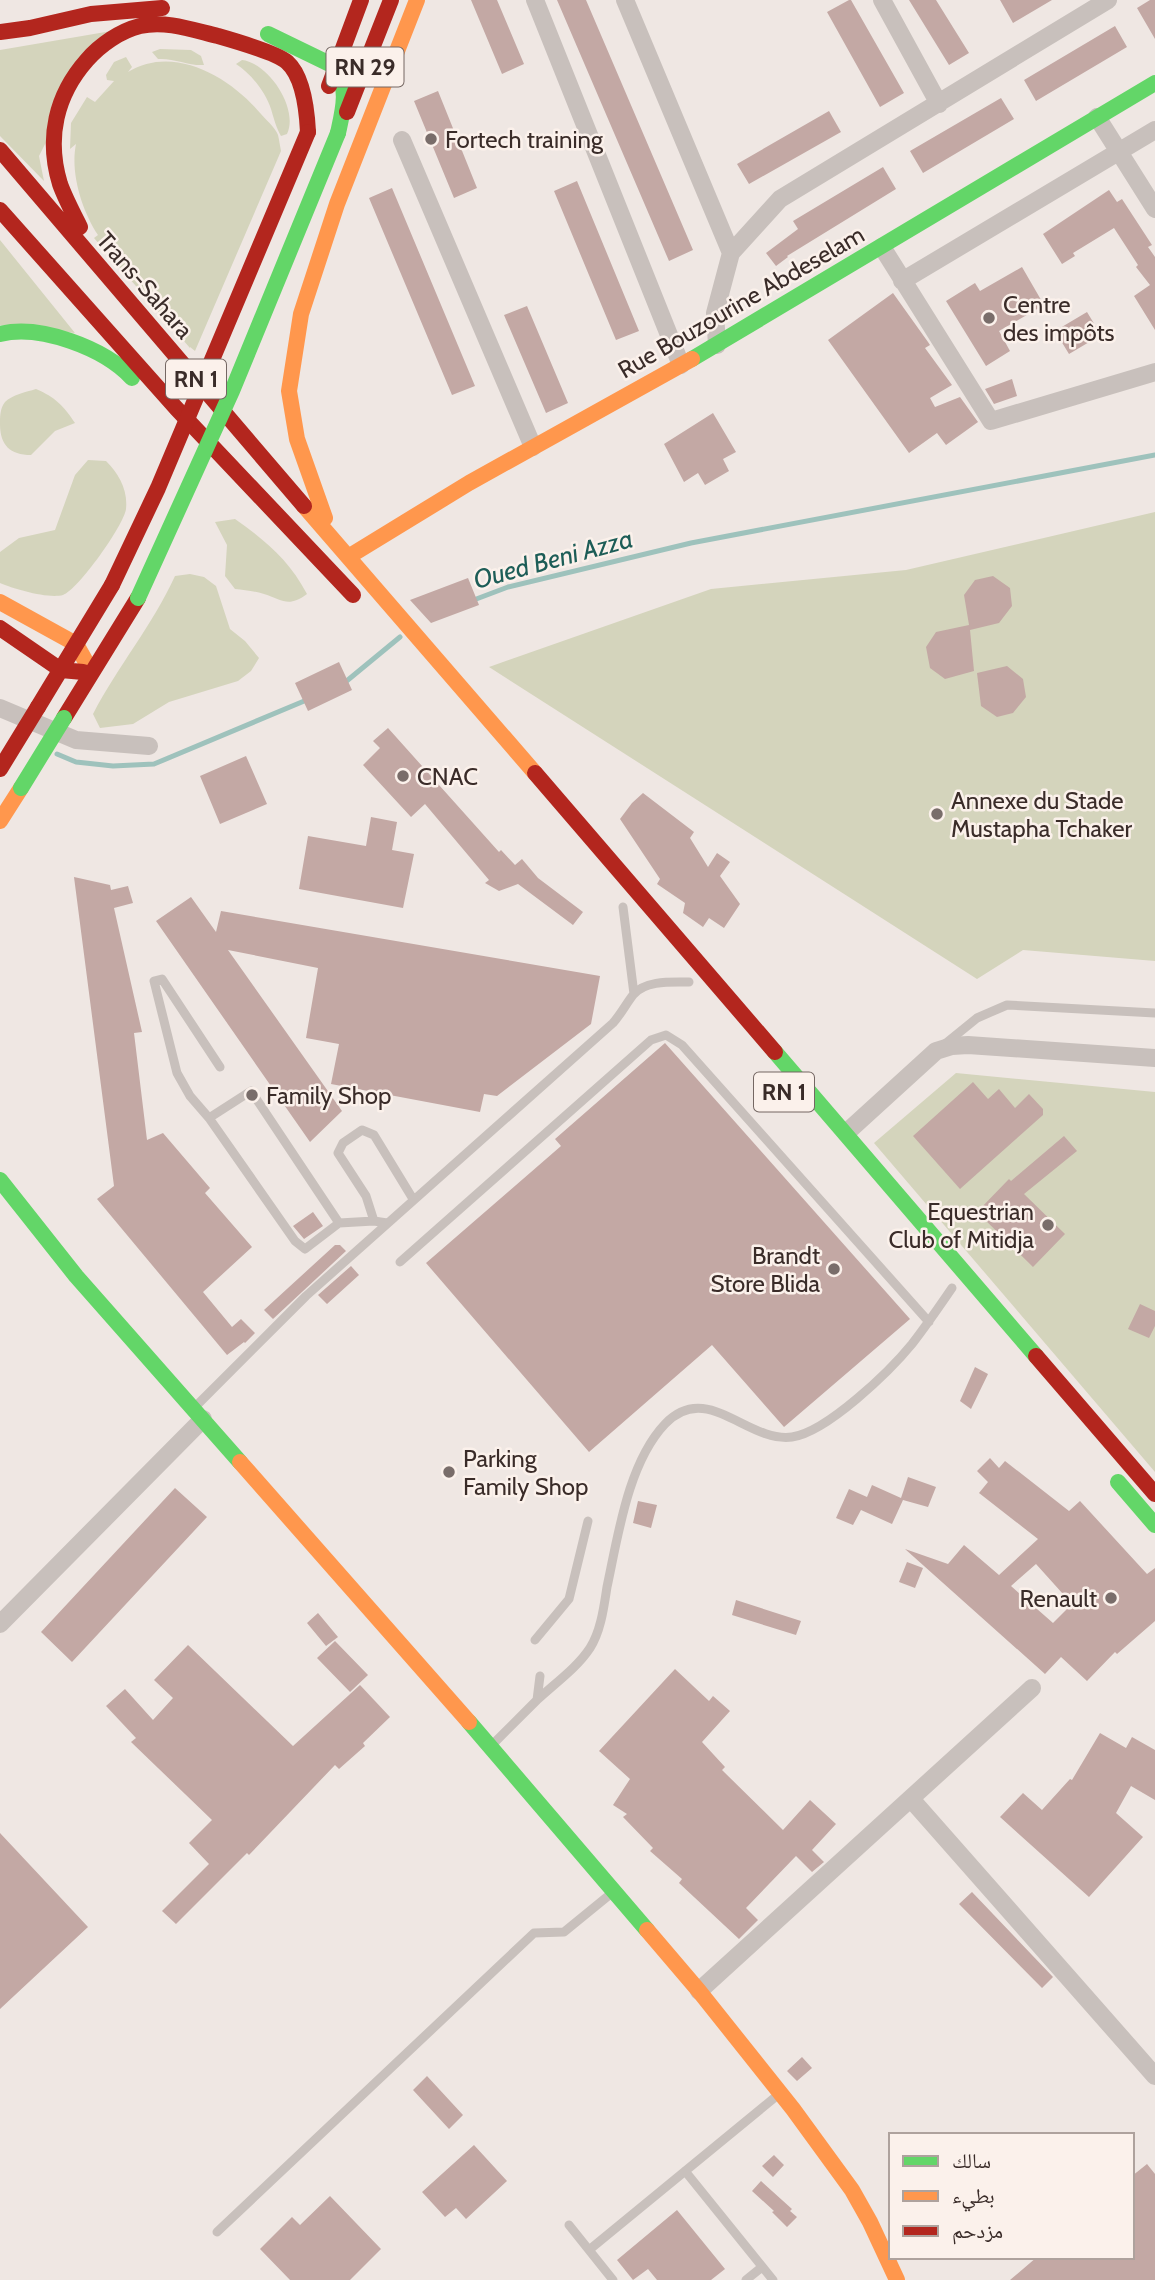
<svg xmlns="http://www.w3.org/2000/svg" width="1155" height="2280" font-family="Cabin,'Noto Naskh Arabic',sans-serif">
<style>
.green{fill:#d4d4bc}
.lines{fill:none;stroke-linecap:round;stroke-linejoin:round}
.stream{stroke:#9ec2bc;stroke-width:5}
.building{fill:#c3a8a4;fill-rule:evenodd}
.lane{stroke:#c8c0bc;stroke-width:9}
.street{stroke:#c8c0bc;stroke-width:18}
.fast{stroke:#63d668;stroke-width:16}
.slow{stroke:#ff974d;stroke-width:16}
.jam{stroke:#b3261e;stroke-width:16}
.fast-bridge{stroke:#63d668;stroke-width:16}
.jam-bridge{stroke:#b3261e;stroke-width:16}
.poi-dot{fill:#796d6a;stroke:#fbf1eb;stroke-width:2.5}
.labels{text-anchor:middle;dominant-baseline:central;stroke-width:5;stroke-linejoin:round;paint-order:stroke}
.shield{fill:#fbf1eb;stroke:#746763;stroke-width:2}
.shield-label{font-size:23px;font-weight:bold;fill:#3a2c29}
.poi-label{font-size:24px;fill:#3a2c29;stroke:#fbf1eb;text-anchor:start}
.street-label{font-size:24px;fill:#3a2c29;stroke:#fbf1eb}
.water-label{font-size:26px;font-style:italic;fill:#1d5d57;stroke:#fbf1eb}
</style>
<rect width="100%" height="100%" fill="#efe7e3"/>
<path class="green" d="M129 28 97 41 39 156 44 181 0 136V50Z
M160 49 191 50 201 56 204 65C189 66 174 58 158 59L152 52Z
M126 57 132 67 128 72C174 44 230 77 261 114 266 120 275 127 278 135 279 139 280 146 281 151L195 351 190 347V348L94 238 98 235C82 211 70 173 76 144L70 149 71 123 87 97 95 102 114 81 107 80 106 75 114 62Z
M242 60C269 63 299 109 287 134L281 136C276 127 274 119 271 109 265 91 251 74 236 64Z
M0 240 75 333 0 325Z
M36 389C55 397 64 406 75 423L55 431 31 455C10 455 0 445 0 424 0 417 0 408 5 402 12 395 26 392 36 389Z
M88 460 106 461C119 474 128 490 126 509 124 525 78 590 63 595 48 599 14 589 0 583V552L19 538 55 530 75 475Z
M1155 512V961L1023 950 977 979 489 667 711 589 906 570Z
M235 519C266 541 289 560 307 594 288 608 283 600 264 594 254 591 244 590 235 589L225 576 227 545 215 522Z
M190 574 204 577 216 586 230 629 245 641 259 658 251 671 238 681 169 702 133 724 100 728 93 714C118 666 152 626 175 576Z
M956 1073 1155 1092V1472L874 1143Z"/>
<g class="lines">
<path class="stream" d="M471 601 508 587 691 543 1155 455
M343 684 400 637
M57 754 76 762 113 766 154 764 309 699"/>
</g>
<path class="building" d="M471 0H497L524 64 502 74Z
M557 0H586L693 250 669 261Z
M849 0H851L904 93 880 107 827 12Z
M909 0H936L969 53 949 65Z
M1000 0H1052L1013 23Z
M1150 0H1155V39L1137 8Z
M1115 26 1127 47 1036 101 1024 80Z
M438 91 477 188 454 198 414 101Z
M1001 98 1014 119 923 173 910 151Z
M829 111 841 132 749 184 737 164Z
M883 167 896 189 787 256 788 257 776 266 766 253 798 229 793 221Z
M577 181 639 331 616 340 554 191Z
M392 188 475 386 452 395 369 198Z
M1109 190 1117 202 1122 199 1152 245 1148 247 1155 257V330L1134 296 1150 285 1136 267 1138 265 1114 228 1073 253 1075 256 1062 264 1043 234Z
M1022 267 1044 305 999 331 1010 351 986 366 946 301 975 283 980 291Z
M893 293 928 342 930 345 925 348 952 385 930 398 935 407 960 397 978 422 946 445 937 433 909 453 828 340Z
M527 306 568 403 546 413 504 315Z
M1087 312 1101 335 1069 354 1055 331Z
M1012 379 1017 396 994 404 985 389Z
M713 413 736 452 723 459 729 471 705 485 698 473 684 482 664 444Z
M993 576 1010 588 1012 606 999 623 970 630 974 671 945 679 930 668 926 647 936 632 969 625 964 595 975 580Z
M468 578 479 605 431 623 410 600Z
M339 662 352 690 308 711 295 683Z
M1007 666 1023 679 1026 697 1013 713 997 717 981 706 977 673Z
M388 728 499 852 501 850 515 865 522 859 538 878 583 912 573 925 518 884 499 891 485 883 489 880 425 804 411 817 363 765 380 748 373 741Z
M246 756 267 804 220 824 200 776Z
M643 793 694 832 690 838 708 867 717 853 730 862 720 876 740 904 724 928 709 918 703 927 683 913 685 903 657 884 660 879 620 819 632 803Z
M371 817 397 822 392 850 414 854 403 908 299 889 308 836 366 846Z
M74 877 110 885 111 890 128 886 133 903 114 908 142 1032 134 1033 147 1140 163 1133 210 1188 205 1193 252 1247 203 1292 232 1327 241 1319 255 1333 245 1343 244 1342 227 1355 97 1199 114 1186Z
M191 897 216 932 221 911 600 976 591 1024 497 1096 484 1094 480 1112 331 1084 339 1044 306 1038 318 968 228 950 342 1111 310 1142 156 921Z
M665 1043 910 1319 784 1427 712 1345 589 1452 426 1263 561 1146 555 1139Z
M973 1082 988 1099 999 1089 1015 1108 1029 1094 1043 1109V1115L960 1189 913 1136Z
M1064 1136 1077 1151 1024 1194 1065 1234 1033 1267 977 1212 1009 1179 1011 1181Z
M313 1212 323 1226 304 1239 293 1226Z
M335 1245H340L346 1251 273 1319 264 1310Z
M351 1266 359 1275 327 1304 318 1295Z
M1140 1304 1155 1311V1326L1149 1338 1128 1329Z
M975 1367 988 1374 971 1409 960 1401Z
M990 1458 999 1468 1005 1461 1069 1511 1080 1501 1147 1574 1155 1568V1621L1117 1654 1115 1652 1087 1681 1061 1657 1045 1674 905 1549 948 1564 964 1545 999 1575 1038 1539 979 1493 988 1482 977 1471ZM1036 1564 1072 1604 1053 1623 1011 1586Z
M908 1477 936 1487 928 1507 903 1500 892 1524 861 1510 853 1525 836 1518 849 1489 867 1497 872 1485 901 1498Z
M175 1488 207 1517 72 1662 41 1632Z
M638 1501 657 1505 651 1528 633 1523Z
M907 1562 923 1568 915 1588 899 1582Z
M736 1600 801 1621 796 1635 732 1615Z
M318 1613 338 1637 326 1646 307 1623Z
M335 1641 368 1675 350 1692 317 1658Z
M188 1645 293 1746 360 1685 390 1717 363 1743 365 1746 339 1769 335 1765 249 1855 247 1853 176 1924 162 1911 209 1864 189 1843 212 1820 131 1742 136 1738 106 1706 125 1689 153 1720 173 1698 154 1680Z
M675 1669 709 1701 713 1696 730 1711 702 1742 725 1767 722 1770 783 1830 810 1800 836 1824 812 1850 824 1862 812 1872 796 1856 746 1908 758 1920 739 1939 679 1883 682 1879 650 1851 653 1848 623 1817 627 1814 613 1805 630 1779 599 1751Z
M1100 1733 1126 1748 1132 1737 1155 1750V1800L1131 1786 1116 1813 1143 1837 1089 1897 1000 1817 1023 1793 1042 1810 1070 1779 1072 1780Z
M0 1833 88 1927 0 2009Z
M972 1892 1053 1977 1042 1988 959 1904Z
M802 2057 812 2068 797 2081 787 2071Z
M427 2076 463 2115 449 2129 413 2090Z
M474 2145 507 2181 466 2219 456 2208 445 2217 422 2192Z
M774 2155 784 2165 773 2177 762 2166Z
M1147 2164 1155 2174V2280H1010L1037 2257H1132V2176Z
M761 2181 792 2209 790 2211 797 2217 787 2227 772 2212 774 2211 752 2191Z
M330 2196 381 2249 350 2280H290L260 2249 292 2217 300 2225Z
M677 2210 725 2269 711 2280H657L648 2269 633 2280 617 2260Z"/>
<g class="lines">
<path class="lane" d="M623 907 634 994
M945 1044 977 1018 1007 1005 1155 1013
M209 1118 190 1096 177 1073 154 981 162 979 220 1067
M374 1221 366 1196 338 1153 343 1143 362 1130 374 1135 413 1199
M339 1223 251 1091 209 1118 295 1241 305 1249 339 1223 374 1221 387 1223
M400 1262 651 1040 666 1035 682 1045 929 1322
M195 1407 306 1296 613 1023C621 1014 626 1004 633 995 645 980 672 982 689 982
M535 1640 569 1599 588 1521
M537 1700C554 1684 577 1668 590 1648 601 1631 604 1606 607 1587 618 1536 628 1463 665 1424 707 1380 747 1443 792 1437 827 1432 890 1371 912 1344 926 1326 939 1307 952 1288
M493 1744 537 1700 540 1676
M685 2171 773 2280
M569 2225 613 2280
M217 2232 534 1933 564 1932 613 1892
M589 2250 779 2094
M746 2280 762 2267"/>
<path class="street" d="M535 0 681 365
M625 0 731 253 715 313 717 345
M882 0 939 104
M1097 117 1155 209
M402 140 533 447
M882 247 991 421 1155 372
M731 253 780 199 1108 0
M902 281 1155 130
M0 708 76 740 149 746
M846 1133 936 1051 952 1046 968 1045 1155 1058
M0 1624 203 1419
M911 1799 1155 2076
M699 1991 1032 1688"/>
<path class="fast" d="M268 34 336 67C349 89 343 110 338 133
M0 334C40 324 104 348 132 378
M692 359 1155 83
M775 1052 1036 1356
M0 1180 76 1276 240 1462
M1118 1482 1155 1525
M469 1722 647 1930"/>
<path class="slow" d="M304 506 535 773
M325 518 297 439 289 391 301 314 337 204 417 0
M348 557 469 483 692 359
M0 602 76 644 86 662
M0 821 21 788
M240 1462 469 1722
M647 1930 699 1991 793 2109 852 2190 870 2222 897 2280"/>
<path class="jam" d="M0 32 30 28 91 14 162 8
M329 86 361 0
M347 112 391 0
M0 150 304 506
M0 210 176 408 353 595
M80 227C73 213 65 198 60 184 46 138 56 95 87 60 100 45 120 31 140 26 166 20 193 30 218 36 232 40 277 53 287 62 304 77 307 112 308 132
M0 628 61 670 83 672
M38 707 112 585
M64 718 138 598
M535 773 775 1052
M1036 1356 1155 1494"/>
<path class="fast-bridge" d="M138 598 232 391 338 133
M21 788 64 718"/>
<path class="jam-bridge" d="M112 585 158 488 308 132
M0 769 38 707"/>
</g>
<g class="poi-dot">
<circle cx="431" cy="139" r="7"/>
<circle cx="989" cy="318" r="7"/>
<circle cx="403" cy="776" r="7"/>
<circle cx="937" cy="814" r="7"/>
<circle cx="252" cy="1095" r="7"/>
<circle cx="1048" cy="1225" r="7"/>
<circle cx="834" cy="1269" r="7"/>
<circle cx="449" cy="1472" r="7"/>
<circle cx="1111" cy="1598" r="7"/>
</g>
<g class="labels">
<g class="shield">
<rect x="326.5" y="47.5" width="77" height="39" rx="5"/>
<rect x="166" y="359.5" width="60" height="39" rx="5"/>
<rect x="754" y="1072.5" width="60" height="39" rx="5"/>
</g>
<g class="shield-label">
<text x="365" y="67">RN 29</text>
<text x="196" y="379">RN 1</text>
<text x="784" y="1092">RN 1</text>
</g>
<g class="poi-label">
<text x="445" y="139">Fortech training</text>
<text x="1003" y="304">Centre<tspan x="1003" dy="28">des impôts</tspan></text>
<text x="417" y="776">CNAC</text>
<text x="951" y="800">Annexe du Stade<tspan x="951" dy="28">Mustapha Tchaker</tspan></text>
<text x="266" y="1095">Family Shop</text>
<text x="1034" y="1211" text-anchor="end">Equestrian<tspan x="1034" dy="28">Club of Mitidja</tspan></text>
<text x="820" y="1255" text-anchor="end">Brandt<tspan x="820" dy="28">Store Blida</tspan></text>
<text x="463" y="1458">Parking<tspan x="463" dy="28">Family Shop</tspan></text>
<text x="1097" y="1598" text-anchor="end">Renault</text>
</g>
<g class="street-label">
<text transform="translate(145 285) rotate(49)">Trans-Sahara</text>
<text transform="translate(741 302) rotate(-30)">Rue Bouzourine Abdeselam</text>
</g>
<g class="water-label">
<text transform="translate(553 559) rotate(-15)">Oued Beni Azza</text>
</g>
</g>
<rect x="889" y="2133" width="245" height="126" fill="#fbf1eb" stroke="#aea29d" stroke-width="2"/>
<rect x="903" y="2156" width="35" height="10" fill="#63d668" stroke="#aea29d" stroke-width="2"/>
<text x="952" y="2168" font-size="21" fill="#3a2c29">سالك</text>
<rect x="903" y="2191" width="35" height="10" fill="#ff974d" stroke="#aea29d" stroke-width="2"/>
<text x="952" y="2203" font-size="21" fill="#3a2c29">بطيء</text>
<rect x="903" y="2226" width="35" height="10" fill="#b3261e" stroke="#aea29d" stroke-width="2"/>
<text x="952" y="2238" font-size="21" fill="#3a2c29">مزدحم</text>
</svg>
